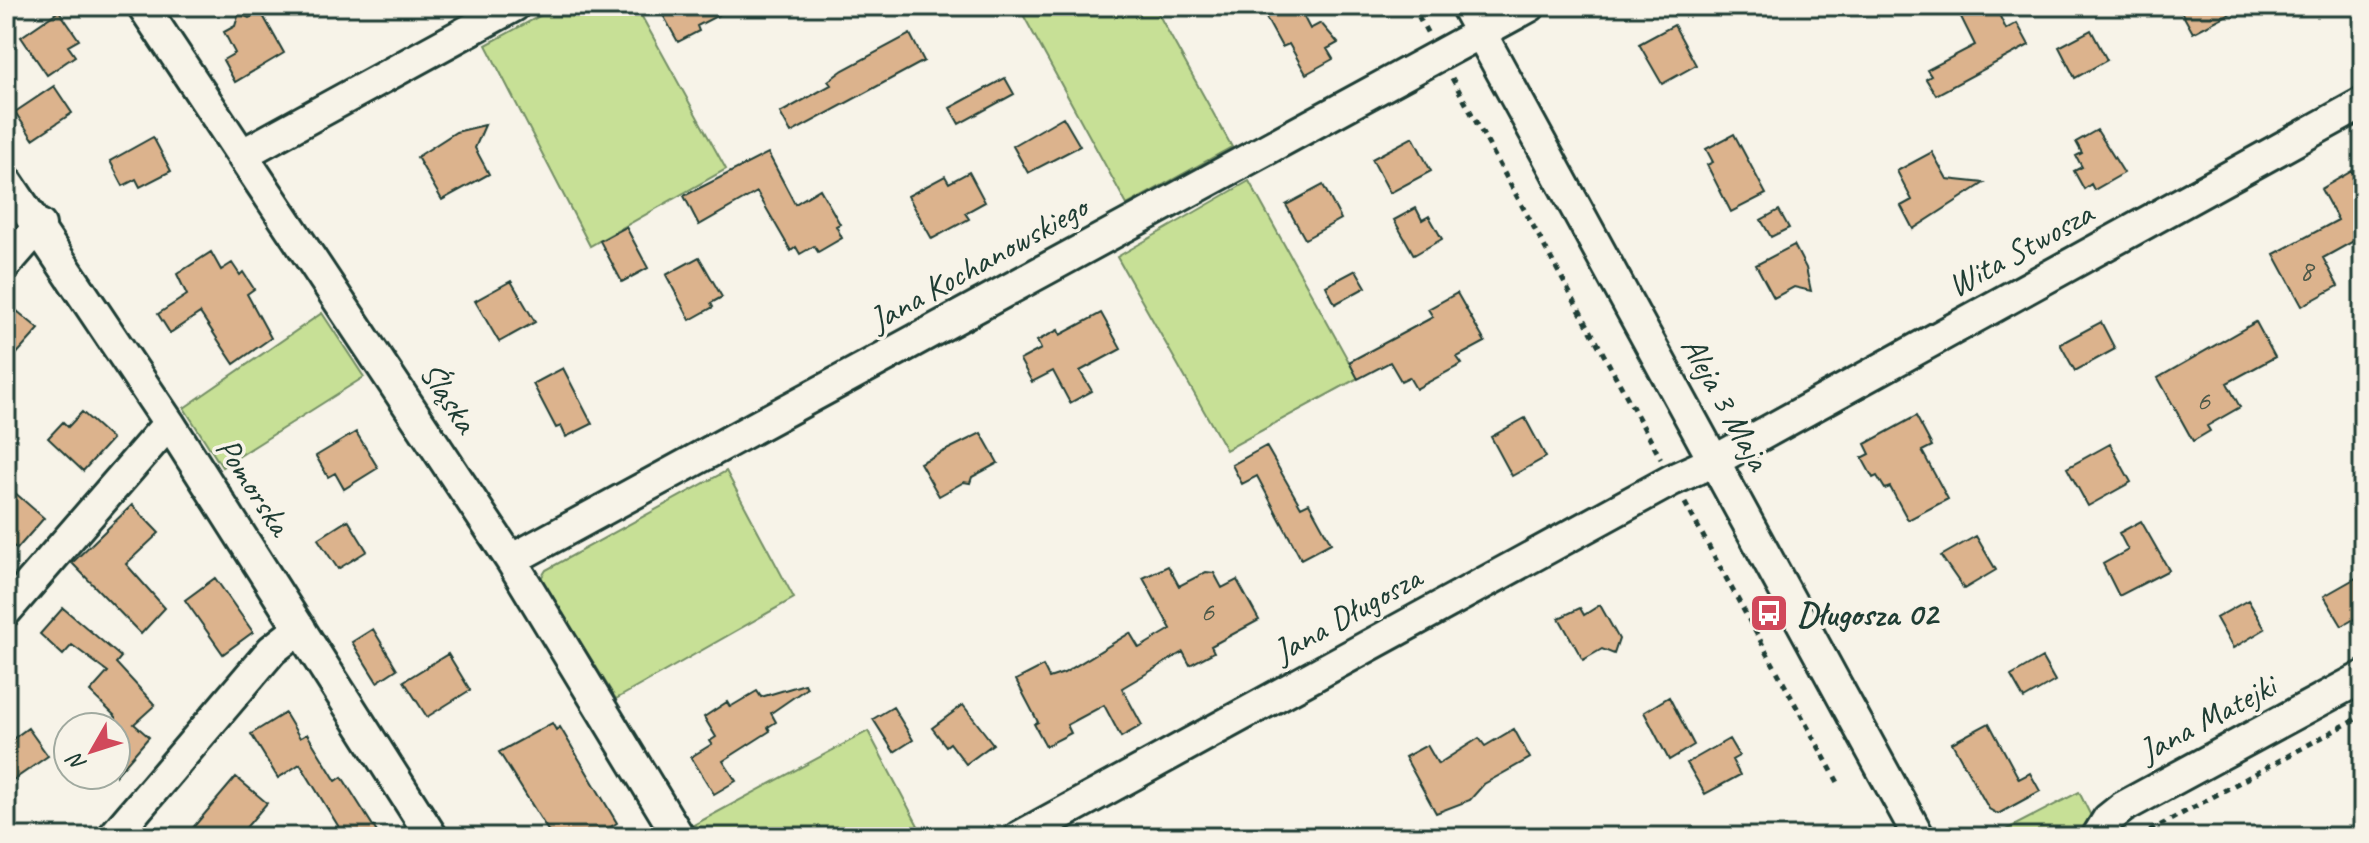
<svg xmlns="http://www.w3.org/2000/svg" width="2369" height="843" font-family="Caveat,sans-serif">
<style>
.green{fill:#c7e096;stroke:#738e65;stroke-width:2}
.building{fill:#dcb38d;stroke:#1f3d34;stroke-width:2}
.lines{fill:none;stroke-linecap:round;stroke-linejoin:round}
.street-casing{stroke:#1f3d34;stroke-width:36}
.path{stroke:#1f3d34;stroke-width:5;stroke-dasharray:6 6;stroke-linecap:butt}
.street{stroke:#f7f3e8;stroke-width:30}
.labels{text-anchor:middle;dominant-baseline:central;stroke-width:7;stroke-linejoin:round;paint-order:stroke}
.number-label{font-size:30px;fill:#4e5a4a}
.street-label{font-size:34px;fill:#1f3d34;stroke:#f7f3e8}
.poi-label{font-size:34px;font-weight:bold;fill:#1f3d34;stroke:#f7f3e8;text-anchor:start}
</style>
<rect width="100%" height="100%" fill="#f7f3e8"/>
<filter id="ink" filterUnits="userSpaceOnUse"><feTurbulence type="fractalNoise" baseFrequency=".0125" numOctaves="2"/><feDisplacementMap in="SourceGraphic" scale="16" xChannelSelector="R" yChannelSelector="G"/><feConvolveMatrix kernelMatrix="1 2 1 2 8 2 1 2 1" color-interpolation-filters="sRGB"/></filter>
<g filter="url(#ink)">
<path class="green" d="M558 6H636L726 169 590 246 486 45Z
M1025 6H1154L1232 147 1127 205 1020 9Z
M1249 181 1358 378 1226 450 1117 257Z
M322 313 364 377 222 467 184 408Z
M726 471 794 598 616 699 541 578 546 570Z
M868 731 924 837H696L690 827Z
M2079 792 2093 820 2079 837 1996 835Z"/>
<path class="building" d="M658 6H736L697 26 699 31 678 42Z
M1269 6H1298L1310 29 1321 23 1338 43 1327 49 1333 59 1306 74 1289 44 1282 47 1265 16 1272 12Z
M1981 6H1995L2006 29 2017 23 2029 45 1936 95 1926 79 1931 76 1927 70 1975 45 1961 17Z
M2178 6H2244L2193 33Z
M59 11 79 40 68 46 75 56 47 75 21 37Z
M261 12 284 53 235 82 223 60 235 53 224 32 235 26 239 13 249 18Z
M1674 25 1696 65 1662 84 1639 44Z
M2091 30 2107 60 2075 78 2059 47Z
M910 34 924 61 791 133 780 113 831 85 828 81 843 70Z
M1005 78 1014 94 959 124 950 108Z
M54 86 72 113 33 139 15 112Z
M1063 117 1080 146 1028 173 1013 146Z
M485 125 475 148 489 174 442 200 417 157 456 132Z
M2097 130 2124 173 2094 190 2091 184 2084 189 2074 171 2082 167 2076 156 2082 153 2076 142Z
M1734 134 1766 194 1731 212 1707 165 1713 162 1706 149Z
M153 137 171 171 140 187 136 179 123 186 110 161Z
M1413 137 1431 171 1390 193 1372 159Z
M1932 152 1947 179 1984 183 1913 229 1901 206 1912 200 1897 171Z
M768 153 795 204 820 189 840 224 836 226 842 238 818 252 814 246 800 254 796 247 791 251 757 192 699 225 684 196Z
M2352 171 2363 191V236L2323 258 2338 286 2302 306 2274 254 2338 220 2321 189Z
M969 172 985 202 965 213 969 219 932 239 908 196 945 176 949 183Z
M1323 185 1341 219 1305 239 1286 205Z
M1416 208 1422 220 1429 216 1442 239 1414 255 1394 220Z
M1779 210 1789 228 1771 237 1761 220Z
M626 227 648 268 622 282 600 241Z
M1794 245 1806 268 1811 291 1794 287 1774 298 1756 265Z
M211 252 221 270 232 263 240 275 243 272 254 289 247 294 271 338 234 364 200 313 170 333 158 314 187 295 177 274Z
M699 257 722 297 711 303 713 307 690 320 666 275Z
M1356 270 1366 287 1335 304 1326 286Z
M511 281 535 322 499 342 475 301Z
M1457 293 1485 342 1457 357 1462 364 1416 389 1409 377 1401 381 1390 362 1358 379 1349 362 1433 317 1428 309Z
M17 311 39 329 6 366V324Z
M1101 313 1121 349 1080 371 1092 391 1070 403 1053 371 1032 382 1020 360 1041 349 1037 341 1058 330 1060 335Z
M2101 322 2115 349 2075 371 2060 344Z
M2256 322 2275 357 2227 383 2240 407 2207 426 2210 431 2193 441 2158 378Z
M563 368 592 424 566 437 561 426 556 428 533 384Z
M82 412 112 439 83 471 48 438 63 422 68 427Z
M1916 416 1932 446 1922 451 1948 499 1908 520 1890 487 1885 489 1877 476 1873 478 1862 458 1870 454 1865 444Z
M1525 418 1546 457 1512 476 1491 437Z
M356 432 378 468 344 489 335 473 328 477 316 456Z
M981 433 998 463 972 477 970 483 964 482 939 496 920 463Z
M2110 444 2131 482 2088 506 2067 468Z
M1266 446 1301 507 1309 503 1331 543 1301 559 1257 476 1242 484 1232 465Z
M6 485 44 518 17 549 6 540Z
M132 505 159 533 126 564 165 608 141 634 72 563Z
M348 520 367 551 338 569 318 539Z
M2141 521 2169 570 2119 596 2103 564 2128 550 2119 533Z
M1976 536 1996 570 1964 589 1941 556Z
M1168 566 1179 586 1206 572 1214 573 1222 588 1237 580 1259 620 1211 646 1214 652 1190 665 1183 652 1122 688 1142 725 1121 737 1104 705 1067 725 1071 733 1046 746 1034 724 1038 722 1016 680 1043 666 1049 678 1064 673 1130 633 1139 648 1171 629 1143 578Z
M2363 574V614L2342 626 2324 596Z
M215 578 253 632 223 654 185 600Z
M2248 600 2265 629 2233 648 2216 618Z
M1600 605 1619 639 1614 654 1602 649 1583 660 1559 618 1580 608 1584 615Z
M63 608 121 657 116 663 155 705 134 724 149 737 116 775V717L90 692 108 672 72 645 63 655 40 634Z
M373 629 397 669 377 682 352 642Z
M448 654 470 690 427 717 404 681Z
M2042 658 2055 681 2024 699 2011 676Z
M805 684 807 688 771 713 776 722 768 727 770 731 723 761 736 781 714 794 691 757 712 744 710 741 716 737 704 717 727 702 730 707 757 691 761 697Z
M1669 697 1694 745 1669 760 1644 712Z
M963 705 993 744 966 764 950 743 946 746 932 728Z
M893 707 913 740 894 752 873 719Z
M285 713 300 738 307 734 336 781 342 777 380 837H345L300 764 278 778 251 734Z
M552 723 556 730 560 727 617 823 594 837H552L499 752Z
M1989 723 2019 779 2030 773 2040 791 1998 814 1989 809 1952 743Z
M28 728 48 756 6 785V744Z
M1514 729 1530 758 1484 784 1470 800 1436 813 1405 757 1427 745 1438 764 1479 738 1485 746Z
M1729 739 1739 756 1732 760 1740 775 1705 794 1687 763Z
M236 777 267 803 238 837H185Z"/>
<g class="lines">
<defs>
<path id="street" d="M143 6 511 560 679 837
M1466 6 1919 837
M243 154 514 6
M6 180 169 423 432 837
M6 264 40 225
M511 560 1530 6
M6 611 169 423
M113 837 272 650 300 628
M1019 837 1672 480 1714 461 2363 103
M2097 837 2108 819 2123 807 2363 677"/>
</defs>
<use href="#street" class="street-casing"/>
<path class="path" d="M1413 6 1428 34
M1452 78 1661 459
M1685 503 1840 786
M2139 837 2363 715"/>
<use href="#street" class="street"/>
</g>
</g>
<defs>
<symbol id="bus-square" viewBox="-11 -11 22 22"><rect x="-9" y="-9" width="18" height="18" rx="4" fill="#d1495b" stroke="#f7f3e8"/><path d="M-5-6H5V4H4V6H2V4H-2V6H-4V4H-5ZM-3.5-4V0h7V-4ZM-3.5 1.2v1.5H-2V1.2ZM2 1.2v1.5H3.5V1.2Z" fill="#fff"/></symbol>
</defs>
<g fill-rule="evenodd">
<use href="#bus-square" x="1747" y="591" width="44" height="44"/>
</g>
<g class="labels">
<g class="number-label">
<text x="2306" y="270">8</text>
<text x="2203" y="400">6</text>
<text x="1207" y="611">6</text>
</g>
<g class="street-label">
<text transform="translate(2020 249) rotate(-29)">Wita Stwosza</text>
<text transform="translate(978 263) rotate(-29)">Jana Kochanowskiego</text>
<text transform="translate(449 397) rotate(57)">Śląska</text>
<text transform="translate(1726 403) rotate(61)">Aleja 3 Maja</text>
<text transform="translate(254 486) rotate(57)">Pomorska</text>
<text transform="translate(1347 614) rotate(-29)">Jana Długosza</text>
<text transform="translate(2207 718) rotate(-28)">Jana Matejki</text>
</g>
<g class="poi-label">
<text x="1797" y="613">Długosza 02</text>
</g>
</g>
<rect width="2369" height="843" fill="none" stroke="#f7f3e8" stroke-width="32"/>
<rect x="16" y="16" width="2337" height="811" fill="none" stroke="#1f3d34" stroke-width="3" filter="url(#ink)"/>
<g transform="translate(92 751) rotate(231)"><circle r="38" fill="#f7f3e8" stroke="#a1aaa0" stroke-width="2"/>
<path d="M0-6L14 30L0 20L-14 30Z" fill="#d1495b"/>
<text y="-12" font-size="22" font-weight="bold" text-anchor="middle" fill="#1f3d34">N</text>
</g>
</svg>
